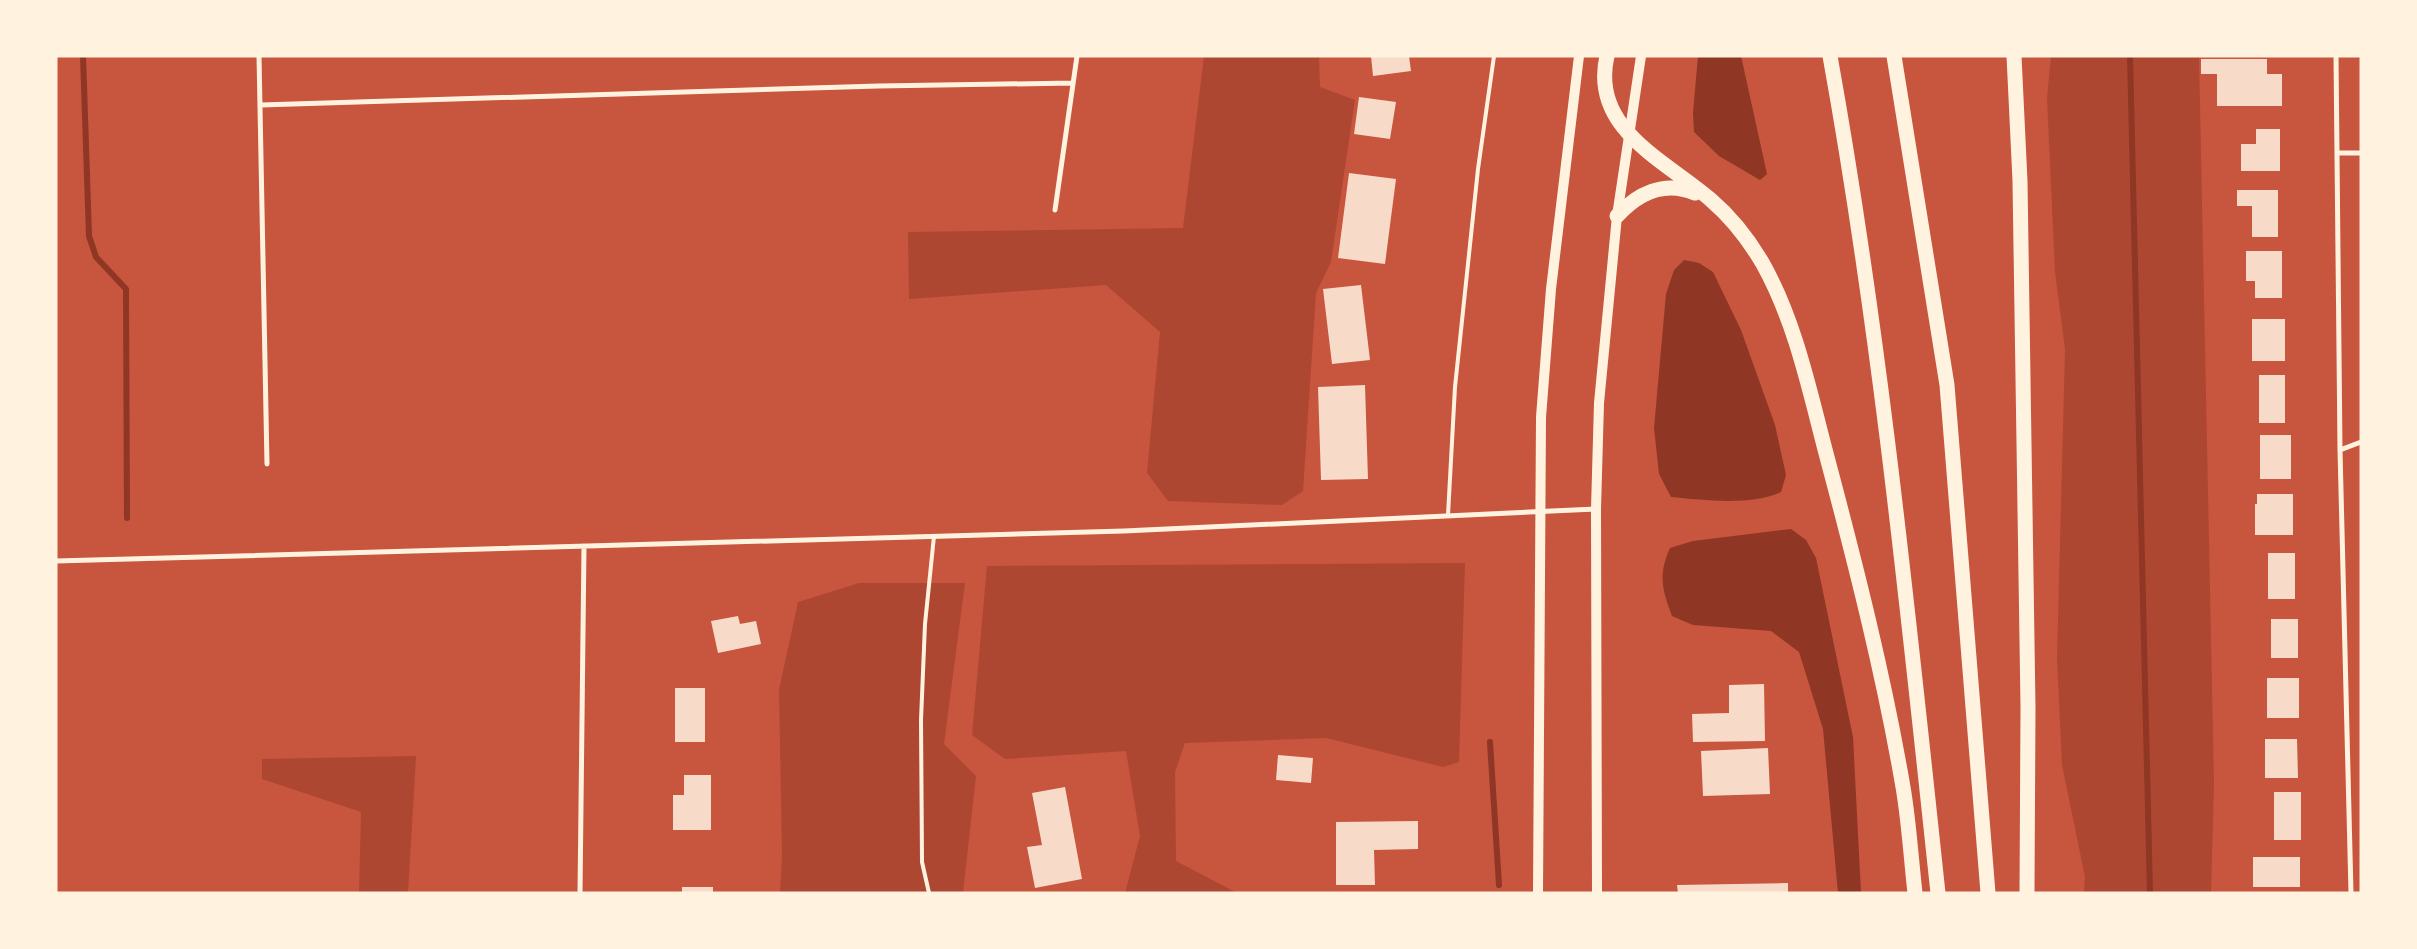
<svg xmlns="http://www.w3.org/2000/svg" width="2417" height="949" font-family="'Fira Sans Condensed',sans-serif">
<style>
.green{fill:#ae4732}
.water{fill:#8f3625}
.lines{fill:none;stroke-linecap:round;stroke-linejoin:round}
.stream{stroke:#8f3625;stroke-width:6}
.building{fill:#f7dbc8}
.service{stroke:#fff3e0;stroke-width:4}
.minor{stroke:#fff3e0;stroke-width:5}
.secondary{stroke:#fff3e0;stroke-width:10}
.motorway{stroke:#fff3e0;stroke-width:15}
</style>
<rect width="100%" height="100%" fill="#c8553d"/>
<path class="green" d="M1204 56H1319L1320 87 1355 100 1331 262 1316 293 1303 491 1282 505 1168 501 1147 473 1160 332 1106 285 909 299 908 232 1183 228Z
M2051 56H2199L2214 784 2211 893H2084L2085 877 2062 765 2057 659 2065 349 2055 272 2047 98Z
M1465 563 1459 762 1443 767 1326 738 1185 743 1175 772 1176 861 1237 893H1125L1140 836 1126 751 1005 759 972 735 987 566Z
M859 583H965L944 744 976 776 963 893H780L782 855 779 690 798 602Z
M416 756 408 893H359L361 812 262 779V759Z"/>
<path class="water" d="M1698 56H1741L1767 174 1760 180 1719 156 1694 132 1693 113Z
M1684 260 1699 263 1713 272 1741 330 1775 425 1786 475 1781 492C1752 506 1703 500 1671 497L1659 474 1654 428 1666 294 1674 270Z
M1791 529 1806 540 1816 558 1853 737 1861 893H1838L1823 729 1799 652 1771 631 1693 625 1672 616C1662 589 1658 575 1670 548L1693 541Z"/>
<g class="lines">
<path class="stream" d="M83 56 89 236 96 257 126 289 127 518
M2130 56 2150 893
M1490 742 1499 885"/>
</g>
<path class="building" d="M1371 56H1409L1411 71 1373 76Z
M2201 59H2267V74H2282V106H2217V74H2201Z
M1359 97 1396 102 1390 139 1354 134Z
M2256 129H2280V171H2241V144H2256Z
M1349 173 1396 179 1385 264 1338 258Z
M2237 190H2278V237H2252V206H2237Z
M2246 251H2282V298H2255V281H2246Z
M1361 285 1370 360 1332 364 1323 289Z
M2252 319H2285V361H2252Z
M2259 375H2285V423H2259Z
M1365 385 1368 479 1321 480 1318 387Z
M2260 435H2291V479H2260Z
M2257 494H2293V535H2255V504H2257Z
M2268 553H2295V599H2268Z
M738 616 740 624 756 621 761 644 718 653 711 621Z
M2271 619H2298V658H2271Z
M2267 678H2299V718H2267Z
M1764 684 1765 741 1693 742 1692 714 1729 713V685Z
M675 688H705V742H675Z
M2265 739H2297L2298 778H2265Z
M1768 748 1770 794 1703 796 1701 751Z
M1278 755 1313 758 1311 783 1276 780Z
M684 775H711V830H673V795H684Z
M1065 787 1082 879 1035 888 1027 847 1042 845 1032 793Z
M2274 792H2301V840H2274Z
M1418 821V849L1374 850 1375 885H1336V822Z
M2253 857H2300V887H2253Z
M1788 883V893H1678L1677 885Z
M682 887H713V893H682Z"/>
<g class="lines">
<path class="service" d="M1448 515 1455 387 1478 169 1494 56
M929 893 922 862 921 720 925 624 934 536"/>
<path class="minor" d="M259 56 267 464
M2336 56 2340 450 2351 893
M261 105 878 86 1073 83
M2338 153H2361
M1055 210 1077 56
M2340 450 2361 442
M56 561 1124 531 1596 509
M580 893 584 546"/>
<path class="secondary" d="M1538 893 1541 417 1551 289 1579 56
M1597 893 1596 509 1599 403 1617 216 1641 56"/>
<path class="motorway" d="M1607 56C1590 129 1665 160 1711 200 1732 218 1749 240 1763 264 1796 323 1810 393 1827 457 1856 566 1884 676 1903 787 1909 822 1911 858 1915 893
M1830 56C1880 333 1908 613 1938 893
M1894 56 1947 385 1988 893
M2014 56 2020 181 2028 707 2027 893
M1617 216C1637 194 1664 180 1695 193"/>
</g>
<rect width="2417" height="949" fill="none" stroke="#fff3e0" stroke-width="115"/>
</svg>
